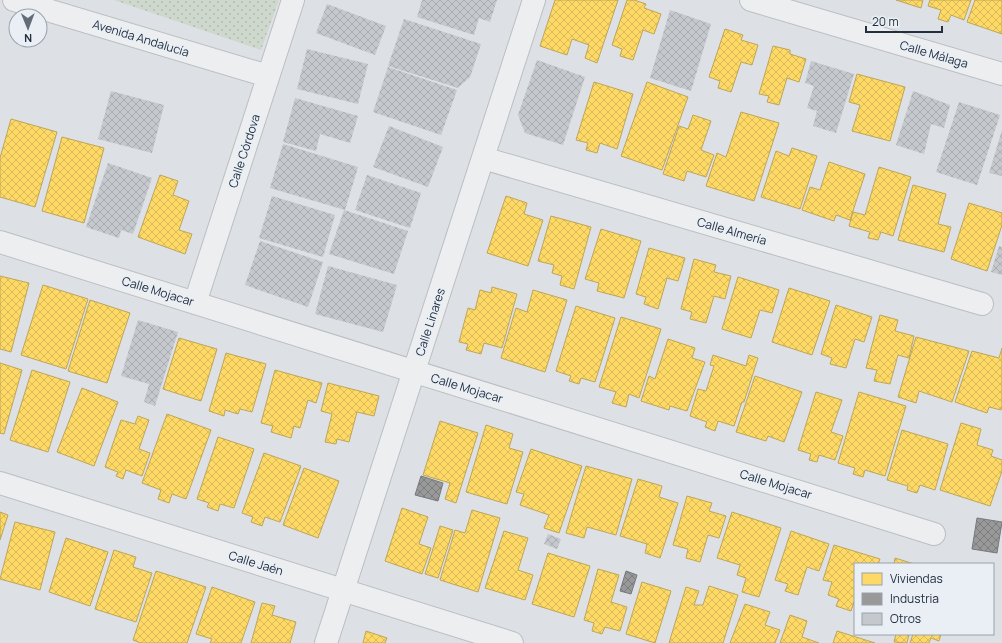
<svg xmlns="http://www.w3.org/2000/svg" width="1002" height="643" font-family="Manrope,sans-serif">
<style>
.park{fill:url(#park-dots)}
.homes{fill:url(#homes-cross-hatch);stroke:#bda65a}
.industry{fill:url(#industry-cross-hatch);stroke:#76797e}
.building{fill:url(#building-cross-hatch)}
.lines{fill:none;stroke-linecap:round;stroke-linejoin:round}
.street-casing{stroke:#bbbec2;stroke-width:24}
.street{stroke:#edeef0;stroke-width:22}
.labels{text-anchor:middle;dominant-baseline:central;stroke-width:4;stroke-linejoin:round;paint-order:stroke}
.street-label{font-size:12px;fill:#232e3e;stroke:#e9eff5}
</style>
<defs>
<pattern id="park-dots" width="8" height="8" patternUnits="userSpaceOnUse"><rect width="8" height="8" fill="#ced8cd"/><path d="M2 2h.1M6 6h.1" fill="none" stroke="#b1bab1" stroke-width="1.8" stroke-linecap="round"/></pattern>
<pattern id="homes-cross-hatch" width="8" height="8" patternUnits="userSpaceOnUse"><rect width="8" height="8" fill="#ffd966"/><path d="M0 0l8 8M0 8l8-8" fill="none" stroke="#dabb5a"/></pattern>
<pattern id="industry-cross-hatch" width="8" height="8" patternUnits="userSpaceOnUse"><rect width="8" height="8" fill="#999"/><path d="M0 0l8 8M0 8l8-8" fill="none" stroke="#7c7d7e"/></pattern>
<pattern id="building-cross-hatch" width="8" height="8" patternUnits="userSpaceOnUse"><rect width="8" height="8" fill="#c5c8cc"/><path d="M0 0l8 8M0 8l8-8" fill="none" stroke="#a9acb0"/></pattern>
</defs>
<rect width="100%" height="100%" fill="#dde0e4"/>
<path class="park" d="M114 0H279L261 50Z"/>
<path class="homes" d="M555 0H618L597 63 585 58 589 45 572 39 567 55 540 46Z
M627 0H634L646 4 644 8 661 14 654 34 643 30 633 60 620 56 622 49 612 45Z
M896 0H923L921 8Z
M930 0H971L964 20 951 15 948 22 938 19 941 10 928 6Z
M975 0H1002V34L967 22Z
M725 29 743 35 741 40 758 45 752 65 741 62 731 92 718 88 720 81 709 77Z
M773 46 790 50V54L806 59 799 82 787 78 779 105 767 102 769 96 759 94Z
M857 74 905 87 890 141 852 131 860 105 849 102Z
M594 82 633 94 617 149 600 143 597 153 586 150 588 143 576 140Z
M647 82 688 97 662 170 621 156Z
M741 112 779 123 754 201 706 186 717 153 726 157Z
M693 115 711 121 701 150 714 155 706 177 687 171 684 181 663 174 679 126 688 129Z
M11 119 57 132 35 207 0 197V158Z
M62 137 104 148 84 223 42 211Z
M792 148 817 156 800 209 761 197 776 151 789 156Z
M829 162 865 174 850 220 836 215 834 221 802 210 810 187 820 190Z
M879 167 911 177 893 236 881 232 878 240 868 238 870 232 849 226 853 212 865 215Z
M160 175 178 181 173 195 189 201 179 230 192 234 185 254 138 237Z
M913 185 946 194 938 224 951 227 944 252 898 240Z
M506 196 527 203 524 214 543 220 528 266 487 253Z
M969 203 1002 213V225L987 271 951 259Z
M551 216 591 227 574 289 560 285 562 276 552 273 554 265 538 261Z
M601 229 641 241 624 298 597 291 599 283 585 279Z
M649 248 685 258 678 281 667 278 658 309 644 304 646 297 636 294Z
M694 259 716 265 714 272 731 276 725 299 714 296 706 323 690 319 692 312 681 309Z
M0 276 29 283 11 352 0 349Z
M738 277 779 290 772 313 760 310 751 338 722 329Z
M43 285 88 299 66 369 21 355Z
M492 287 517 294 502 348 484 343 481 354 466 350 468 344 459 342 468 308 475 310 480 290 491 293Z
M789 288 830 301 812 355 772 342Z
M533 290 567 300 545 372 501 358 516 308 527 312Z
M90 300 130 313 107 383 68 371Z
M836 305 872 317 864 342 855 339 846 368 830 364 832 358 821 354Z
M576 306 615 318 595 382 581 378 579 384 569 381 571 376 556 371Z
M880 315 898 320 895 331 914 336 909 358 898 355 890 384 874 381 877 370 866 368Z
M621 317 661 329 639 398 629 394 626 407 612 403 616 392 599 387Z
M916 337 969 351 952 402 919 391 916 403 898 397Z
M179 338 217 349 201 401 163 389Z
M668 339 695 348 692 358 705 362 687 411 670 406 669 410 641 401 649 376 655 379Z
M1002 348V406L1001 410 989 407 987 413 955 402 972 351 999 358Z
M226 353 266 364 252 412 240 409 238 414 225 410 224 416 209 411Z
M713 355 746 366 749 355 758 358 744 402H742L734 426 718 421 715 431 705 427 707 422 690 416 698 389 706 391 714 366 710 365Z
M0 363 22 370 4 434 0 433Z
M32 370 70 382 48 452 10 440Z
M275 370 322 383 316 403 308 400 300 428 294 426 291 438 271 432 273 426 261 423Z
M755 376 802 392 784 442 768 436 766 441 736 432Z
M328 383 379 396 374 416 357 412 349 442 337 439 336 444 325 442 332 414 321 411Z
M82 388 118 402 94 466 57 452Z
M816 392 842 400 831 432 843 436 835 460 819 455 817 462 809 460 811 454 798 450Z
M859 392 906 406 885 476 865 470 863 477 853 474 855 468 838 463Z
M167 414 211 430 186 499 172 494 169 503 158 499 161 490 142 483Z
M138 416 149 420 139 449 150 453 142 476 126 470 123 479 116 476 118 472 105 467 121 420 135 424Z
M440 421 478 433 456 503 445 499 450 483 423 475Z
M961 423 981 429 977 445 993 450 991 456 1002 460V471L990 506 940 490Z
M486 425 513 434 509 448 523 452 507 504 466 492Z
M902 430 948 444 935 490 920 485 917 493 907 490 908 486 887 480Z
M218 437 254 449 234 508 220 504 218 511 207 507 209 503 197 499Z
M531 449 582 466 559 533 544 528 549 515 520 505 524 494 516 492Z
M264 453 301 466 280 522 265 517 262 526 251 522 253 517 242 513Z
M586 466 632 479 616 535 587 527 584 538 566 533Z
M304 468 339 481 318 538 283 525Z
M638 479 662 486 659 497 678 503 660 558 645 553 647 544 620 536Z
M687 496 712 503 709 511 726 516 719 538 708 535 700 562 686 558 688 549 673 545Z
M402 508 428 517 419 544 431 548 422 574 385 561Z
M472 510 500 518 478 592 440 580 455 530 465 533Z
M0 512 8 515 0 540Z
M732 512 781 528 759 597 742 592 746 578 737 575 740 565 717 558Z
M15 522 55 532 40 590 0 579Z
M440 526 453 530 438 578 425 574Z
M504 531 528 538 518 570 533 575 525 600 485 588Z
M791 531 829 544 819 571 807 567 798 595 785 591 788 584 775 580Z
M66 538 108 552 90 606 49 592Z
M834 545 880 559 878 564H855V599L851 611 836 606 839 599 828 595 832 582 823 580Z
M114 550 136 557 133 567 152 573 136 622 95 609Z
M548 553 590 566 574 617 532 604Z
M895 558 914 564H894Z
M598 569 619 575 611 602 627 607 620 631 605 627 602 634 592 631 594 623 584 620Z
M156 571 206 587 187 643H141L133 640Z
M642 582 671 591 655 643 626 634Z
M709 586 738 595 723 643H669L686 587 699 591 694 605H703Z
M212 587 255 602 241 643H210L212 639 196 634Z
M262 603 275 606 272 615 296 622 290 643H251Z
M745 604 770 612 765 625 780 630 775 643H730Z
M790 615 807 621 802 637 819 643H780Z
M366 631 387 638 385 643H363Z
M837 631 875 643H833Z
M896 634H909L907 643 894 642Z
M913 634H941L939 641 931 638 929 643H910Z"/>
<path class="industry" d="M421 476 443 483 438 501 415 495Z
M977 518 1002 522 997 553 972 549Z
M626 571 637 575 631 594 620 591Z"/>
<path class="building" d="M422 0H497L490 22 479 18 474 35 417 17Z
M327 4 386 26 375 55 316 33Z
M670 10 711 24 691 91 650 78Z
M404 19 481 44 470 77 458 88 388 66Z
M307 49 368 64 358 104 297 89Z
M537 60 585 77 563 145 525 133 518 115Z
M811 61 854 74 836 133 813 126 817 111 807 108 814 86 805 83Z
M388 67 457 90 441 135 373 112Z
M111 91 164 105 152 153 98 139Z
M913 91 950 105 944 128 931 124 924 154 896 145Z
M295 98 358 116 350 143 320 134 316 151 283 142Z
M959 102 1000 115 977 185 936 172Z
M389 126 443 147 428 187 373 167Z
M1002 130V176L989 173Z
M283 144 358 167 345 210 270 188Z
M108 163 152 178 133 234 121 230 119 238 86 227Z
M367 175 421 193 410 228 355 210Z
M272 196 335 215 323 257 259 238Z
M344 210 408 231 394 274 329 254Z
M260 241 323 262 308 307 245 285Z
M999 246 1002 247V275L991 272Z
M328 266 397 285 383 332 315 314Z
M138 320 178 332 155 406 144 402 149 384 121 376Z
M548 534 561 539 557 549 544 544Z"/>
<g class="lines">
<defs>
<path id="street" d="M14 0 268 76
M751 0 1002 74
M483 158 982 304
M0 242 934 534
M195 303 293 0
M0 483 512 643
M326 643 534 0"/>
</defs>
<use href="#street" class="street-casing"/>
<use href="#street" class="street"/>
</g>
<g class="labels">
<g class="street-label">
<text transform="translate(141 38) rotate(17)">Avenida Andalucía</text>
<text transform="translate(934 54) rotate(16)">Calle Málaga</text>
<text transform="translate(244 151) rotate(-72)">Calle Córdova</text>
<text transform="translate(732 231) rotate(16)">Calle Almería</text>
<text transform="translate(158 291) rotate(17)">Calle Mojacar</text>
<text transform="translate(430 322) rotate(-72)">Calle Linares</text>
<text transform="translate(467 388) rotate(17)">Calle Mojacar</text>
<text transform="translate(776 484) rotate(17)">Calle Mojacar</text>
<text transform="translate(256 563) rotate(17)">Calle Jaén</text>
</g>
</g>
<rect x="854" y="563" width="140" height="72" fill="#e9eff5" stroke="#9aa2ac"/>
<rect x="862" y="573" width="20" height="12" fill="#ffd966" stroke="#9aa2ac"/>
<text x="890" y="583" font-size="12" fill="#232e3e">Viviendas</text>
<rect x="862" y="593" width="20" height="12" fill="#999999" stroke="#9aa2ac"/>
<text x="890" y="603" font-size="12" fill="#232e3e">Industria</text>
<rect x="862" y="613" width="20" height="12" fill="#c5c8cc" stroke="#9aa2ac"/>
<text x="890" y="623" font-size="12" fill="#232e3e">Otros</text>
<g transform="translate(28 28) rotate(179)"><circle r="19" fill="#e9eff5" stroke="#9aa2ac"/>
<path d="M0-3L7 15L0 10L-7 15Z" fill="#646c78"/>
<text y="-6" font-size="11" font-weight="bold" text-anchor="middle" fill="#232e3e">N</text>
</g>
<path d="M866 26v6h76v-6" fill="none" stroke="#232e3e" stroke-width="2"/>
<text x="872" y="26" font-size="12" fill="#232e3e" stroke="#e9eff5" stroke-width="3" paint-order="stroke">20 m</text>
</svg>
